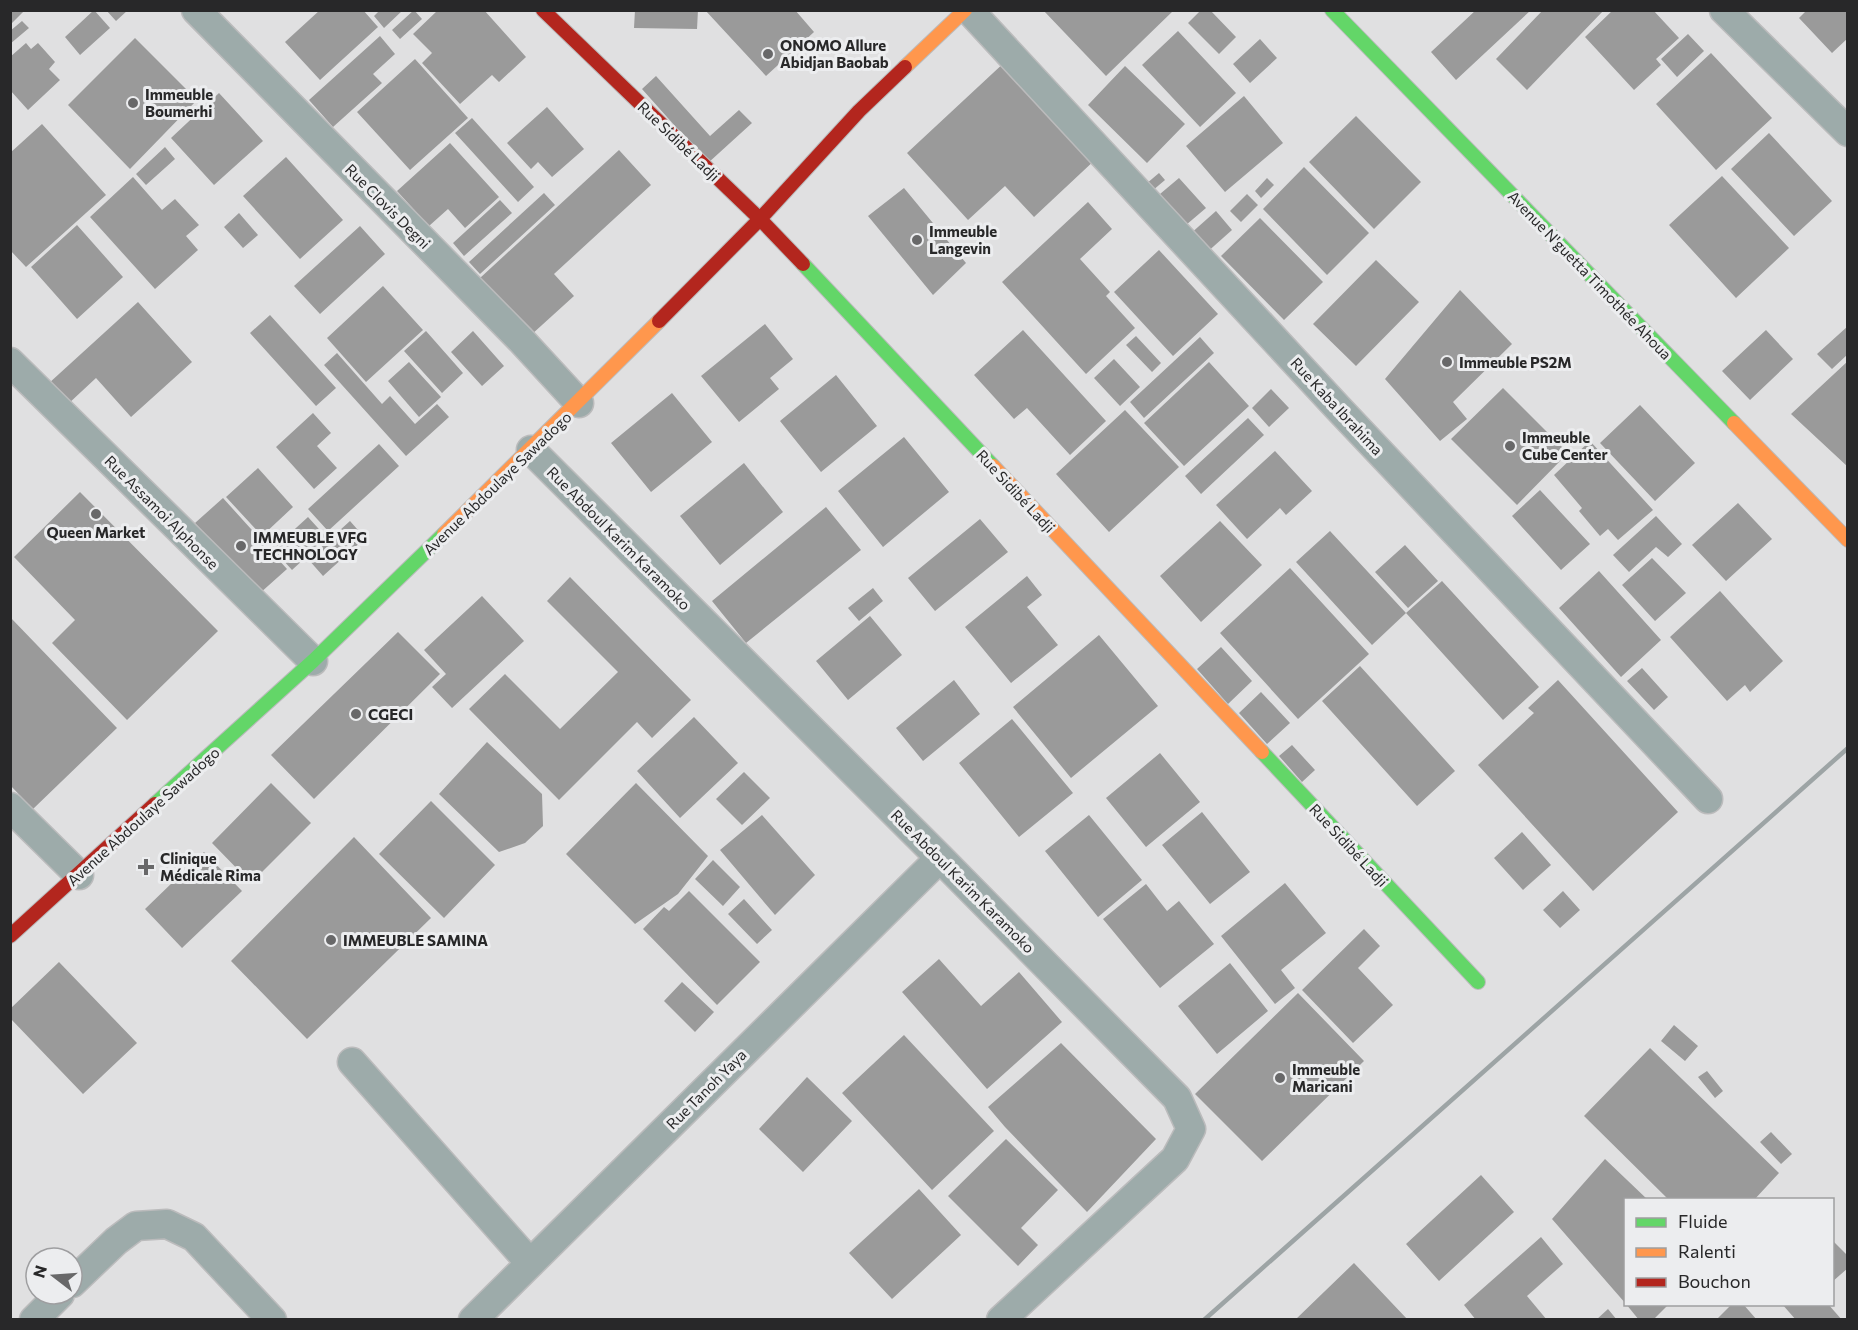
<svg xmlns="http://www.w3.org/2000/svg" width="1858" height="1330" font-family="Commissioner,sans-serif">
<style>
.building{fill:#9a9a9a}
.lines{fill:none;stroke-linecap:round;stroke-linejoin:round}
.street-casing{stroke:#bbbbbc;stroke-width:31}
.fast-casing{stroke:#bbbbbc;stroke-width:16}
.slow-casing{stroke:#bbbbbc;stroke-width:16}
.jam-casing{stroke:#bbbbbc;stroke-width:16}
.street{stroke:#9dabaa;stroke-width:28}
.fast{stroke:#63d668;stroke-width:14}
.slow{stroke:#ff974d;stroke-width:14}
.jam{stroke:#b3261e;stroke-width:14}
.rail{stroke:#9da4a5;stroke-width:4.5}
.poi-dot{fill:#686869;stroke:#ecedef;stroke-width:2}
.labels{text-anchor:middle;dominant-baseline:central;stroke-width:6;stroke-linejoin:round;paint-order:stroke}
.poi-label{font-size:15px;font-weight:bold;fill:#282829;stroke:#ecedef;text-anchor:start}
.street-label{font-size:15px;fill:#282829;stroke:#ecedef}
</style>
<rect width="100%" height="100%" fill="#e0e0e1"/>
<path class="building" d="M10 10H25L12 23Z
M94 10 110 28 80 55 65 37Z
M106 10H128L116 21Z
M320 10H363L378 27 320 80 285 42Z
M380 10H403L384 28 374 16Z
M414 10 422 19 400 39 392 30Z
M438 10H484L526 57 499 82 492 75 460 104 422 63 432 53 413 34Z
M635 10H698L697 29 634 28Z
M705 10H795L814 32 766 76Z
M1043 10H1174L1106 76Z
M1201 10H1210L1236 37 1219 54 1188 23Z
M1476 10H1531L1456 80 1431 52Z
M1543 10H1604L1527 90 1496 59Z
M1613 10H1653L1679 38 1656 59 1661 65 1634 90 1585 37Z
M1807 10H1848V38L1832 53 1799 18Z
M22 21 29 28 10 44V31Z
M1178 31 1236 93 1200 127 1142 65Z
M1688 34 1704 51 1677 77 1661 59Z
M380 36 395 54 373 74 382 83 333 127 309 100Z
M135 38 197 100 130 169 68 105Z
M1260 39 1277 58 1250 83 1233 64Z
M26 43 31 49 38 43 55 62 49 69 60 80 28 110 10 90V57Z
M1711 53 1772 118 1716 170 1656 104Z
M415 59 468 118 410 170 357 112Z
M1007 60 1097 158 1034 217 1005 186 968 220 907 153Z
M1125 66 1185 124 1147 163 1088 105Z
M656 76 710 136 739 110 752 123 708 163 642 89Z
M219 93 263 141 214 185 171 138Z
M1244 96 1283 143 1225 192 1186 146Z
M547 107 584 149 552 177 538 162 531 169 507 143Z
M1356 116 1421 182 1374 229 1309 162Z
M472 118 534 187 518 202 455 133Z
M42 124 106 195 26 267 10 250V153Z
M1769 133 1832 201 1794 236 1731 169Z
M450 143 499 197 465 228 448 209 429 226 397 191Z
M165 147 175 159 146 185 136 174Z
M619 150 651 185 554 274 574 296 531 335 480 278Z
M286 157 343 220 300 259 243 196Z
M1304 167 1369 233 1327 275 1263 209Z
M1159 173 1165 180 1152 191 1146 184Z
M1722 176 1789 248 1736 298 1669 225Z
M133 177 162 210 175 199 199 225 186 236 198 250 155 289 90 217Z
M1179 178 1206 208 1186 225 1160 194Z
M1267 178 1274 185 1261 198 1255 191Z
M904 188 966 263 933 295 868 216Z
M544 193 555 205 480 274 469 262Z
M1247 194 1258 205 1241 222 1230 211Z
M500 200 512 213 464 256 453 243Z
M1088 202 1112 229 1080 259 1110 292 1106 296 1135 328 1086 374 1002 282Z
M1216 211 1232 230 1205 254 1189 235Z
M239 213 258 235 243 248 224 227Z
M1260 218 1323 282 1284 320 1221 256Z
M77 225 123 277 77 319 31 267Z
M360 226 385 254 320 314 294 286Z
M1159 250 1218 314 1173 356 1114 292Z
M1376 260 1419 302 1356 366 1313 324Z
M383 286 423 330 366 382 327 338Z
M1460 290 1512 344 1453 402 1467 419 1440 441 1385 379Z
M138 302 192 362 131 417 96 378 67 405 48 384Z
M270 315 336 388 316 406 250 333Z
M765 324 793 359 770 378 779 389 739 422 701 376Z
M1848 326V354L1832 369 1817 354Z
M1023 330 1106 421 1070 455 1027 408 1014 419 974 375Z
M1766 330 1793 359 1750 400 1722 371Z
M426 331 463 373 442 393 404 351Z
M473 331 504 366 482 386 451 352Z
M1136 336 1161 363 1152 372 1126 345Z
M1200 337 1214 353 1144 418 1130 402Z
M337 353 382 404 390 396 415 424 437 404 449 417 406 456 324 365Z
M1114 359 1140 387 1120 406 1094 378Z
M1848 361V467L1791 414Z
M409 362 441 397 419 417 388 381Z
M1209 362 1249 406 1184 466 1144 423Z
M836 375 877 426 821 472 780 421Z
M1503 388 1568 453 1517 505 1451 439Z
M1271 389 1289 408 1269 427 1252 408Z
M672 393 712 442 651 492 611 443Z
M1640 405 1695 463 1655 501 1600 443Z
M1125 410 1179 467 1109 532 1056 474Z
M313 413 331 433 317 446 337 468 314 489 276 447Z
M1248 418 1264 435 1201 494 1185 476Z
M904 437 949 492 883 547 838 491Z
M1590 441 1653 510 1618 540 1608 529 1600 536 1579 511 1582 508 1554 475Z
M379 444 399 466 328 531 308 509Z
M1275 451 1312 491 1286 515 1280 508 1247 539 1216 505Z
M744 463 783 512 720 565 680 516Z
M258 468 293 507 262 536 226 497Z
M1540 490 1590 544 1561 570 1512 516Z
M80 492 218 631 127 720 52 643 75 620 14 557Z
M223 498 287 569 259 594 195 523Z
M1738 503 1772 539 1726 581 1692 545Z
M826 507 861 550 746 643 712 601Z
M1656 516 1682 544 1668 557 1656 547 1629 572 1613 555Z
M308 517 327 538 292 570 273 549Z
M980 519 1008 552 935 611 908 578Z
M350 521 365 538 323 576 308 559Z
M1220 521 1262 565 1201 622 1160 576Z
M1330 531 1406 613 1442 581 1539 687 1503 720 1406 613 1372 645 1296 562Z
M1405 545 1438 581 1408 608 1375 572Z
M1652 558 1686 593 1655 621 1622 585Z
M1290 568 1369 654 1298 719 1220 633Z
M1599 571 1661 640 1621 677 1559 608Z
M1027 576 1042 595 1027 607 1058 645 1011 683 965 627Z
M570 577 691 700 652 738 637 722 559 800 469 709 505 674 560 729 618 672 547 601Z
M873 588 883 601 859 621 848 608Z
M1720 591 1783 661 1750 692 1745 685 1727 701 1670 637Z
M482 596 524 641 452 708 432 687 446 674 424 650Z
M870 616 902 655 848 700 816 661Z
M10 617 117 728 33 809 10 785Z
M398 632 440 674 314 799 271 755Z
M1099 635 1158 706 1071 778 1013 707Z
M1221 647 1252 681 1228 704 1197 669Z
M1360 666 1455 771 1417 806 1322 701Z
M1642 668 1668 697 1654 710 1627 681Z
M954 680 980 714 923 761 896 728Z
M1558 680 1678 812 1593 891 1478 765 1534 713 1528 708Z
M1261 692 1290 723 1267 744 1239 713Z
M694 717 738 763 680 818 637 771Z
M1012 719 1073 793 1019 837 959 763Z
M487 742 542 794 543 826 525 843 499 852 439 794Z
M1292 745 1315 770 1302 782 1279 756Z
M1160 753 1200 802 1146 847 1106 798Z
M744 772 770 798 742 825 716 799Z
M271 783 311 823 251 883 212 843Z
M636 783 708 856 678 894 635 924 566 854Z
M431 801 495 865 444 918 379 854Z
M1202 812 1250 872 1210 904 1162 845Z
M762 815 815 875 775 915 720 850Z
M1089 815 1142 880 1098 917 1045 851Z
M1522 832 1551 865 1523 890 1494 858Z
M354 837 431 918 307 1039 231 961Z
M204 852 242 891 182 948 145 909Z
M713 860 740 887 723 906 695 879Z
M1285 883 1326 933 1281 970 1295 988 1275 1004 1221 936Z
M1146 884 1167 911 1179 901 1214 944 1160 988 1103 919Z
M689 891 760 962 717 1005 643 929 664 907 669 911Z
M1563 891 1580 910 1560 928 1543 910Z
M744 899 772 930 757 944 728 914Z
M1364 929 1380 946 1358 968 1393 1005 1353 1043 1302 990Z
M939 959 981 1006 1019 972 1062 1022 987 1089 902 992Z
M59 962 137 1043 83 1094 10 1018V1009Z
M1230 963 1268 1011 1217 1054 1178 1006Z
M682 982 714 1012 695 1032 664 1001Z
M1298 993 1364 1061 1262 1161 1195 1094Z
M1674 1025 1698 1046 1685 1061 1661 1041Z
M904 1035 994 1131 932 1190 842 1093Z
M1061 1043 1156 1139 1087 1212 1005 1127 988 1107Z
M1650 1048 1779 1173 1754 1200H1669L1584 1116Z
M1707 1071 1723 1091 1715 1098 1698 1077Z
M807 1077 852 1121 803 1172 759 1129Z
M1771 1132 1792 1154 1781 1164 1760 1142Z
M1006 1139 1058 1190 1021 1228 1038 1245 1018 1266 948 1196Z
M1605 1159 1648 1200H1626V1304L1552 1219Z
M1481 1175 1514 1212 1439 1281 1406 1244Z
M919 1189 961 1235 892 1299 849 1253Z
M1541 1237 1563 1264 1527 1296 1547 1320H1476L1464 1305Z
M1832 1240 1848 1256V1268L1832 1282Z
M1354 1263 1408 1320H1295Z
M1626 1304H1669L1653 1320H1639Z
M1732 1304H1743L1757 1320H1716Z
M1782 1304H1828L1842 1320H1796Z
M1608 1309 1617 1320H1596Z"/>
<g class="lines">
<defs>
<path id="street" d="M196 10 521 340 579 403
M969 10 1338 408 1708 799
M1724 10 1848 132
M10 362 313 661
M531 450 940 858 1177 1098 1191 1129 1175 1159 1001 1320
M10 807 79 875
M352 1062 530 1263
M72 1283 116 1241 136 1226 167 1224 194 1237 272 1320
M34 1320 60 1294
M473 1320 940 858"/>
<path id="fast" d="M1332 10 1734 423
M803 264 993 466
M1262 752 1478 982
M155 804 313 661 444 534"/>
<path id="slow" d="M905 67 965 10
M1734 423 1848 540
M993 466 1262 752
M444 534 659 321"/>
<path id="jam" d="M543 10 760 219 803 264
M659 321 760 219 859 111 905 67
M10 936 155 804"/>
</defs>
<use href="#street" class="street-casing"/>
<use href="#fast" class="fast-casing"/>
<use href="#slow" class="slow-casing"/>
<use href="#jam" class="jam-casing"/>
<use href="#street" class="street"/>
<use href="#fast" class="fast"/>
<use href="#slow" class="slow"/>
<use href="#jam" class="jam"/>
<path class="rail" d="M1204 1320 1848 748"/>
</g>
<g class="poi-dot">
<circle cx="768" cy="54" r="6"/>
<circle cx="133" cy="103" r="6"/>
<circle cx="917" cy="240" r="6"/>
<circle cx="1447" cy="362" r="6"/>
<circle cx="1510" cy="446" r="6"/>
<circle cx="96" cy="514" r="6"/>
<circle cx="241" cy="546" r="6"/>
<circle cx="356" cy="714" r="6"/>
<path d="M143 858h6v6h6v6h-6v6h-6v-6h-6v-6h6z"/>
<circle cx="331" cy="940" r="6"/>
<circle cx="1280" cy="1078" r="6"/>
</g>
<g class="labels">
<g class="poi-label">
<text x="780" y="45">ONOMO Allure<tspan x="780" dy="17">Abidjan Baobab</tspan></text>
<text x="145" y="94">Immeuble<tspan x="145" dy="17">Boumerhi</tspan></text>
<text x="929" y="231">Immeuble<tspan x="929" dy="17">Langevin</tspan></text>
<text x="1459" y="362">Immeuble PS2M</text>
<text x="1522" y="437">Immeuble<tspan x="1522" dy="17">Cube Center</tspan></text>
<text x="96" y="532" text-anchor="middle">Queen Market</text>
<text x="253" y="537">IMMEUBLE VFG<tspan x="253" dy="17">TECHNOLOGY</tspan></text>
<text x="368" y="714">CGECI</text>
<text x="160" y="858">Clinique<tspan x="160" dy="17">Médicale Rima</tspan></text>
<text x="343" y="940">IMMEUBLE SAMINA</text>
<text x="1292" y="1069">Immeuble<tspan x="1292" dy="17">Maricani</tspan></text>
</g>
<g class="street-label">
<text transform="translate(679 141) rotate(44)">Rue Sidibé Ladji</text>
<text transform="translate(388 206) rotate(45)">Rue Clovis Degni</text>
<text transform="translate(1590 275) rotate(46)">Avenue N'guetta Timothée Ahoua</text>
<text transform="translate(1337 406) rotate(47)">Rue Kaba Ibrahima</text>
<text transform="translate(497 483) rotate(-44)">Avenue Abdoulaye Sawadogo</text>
<text transform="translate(1016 491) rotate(47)">Rue Sidibé Ladji</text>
<text transform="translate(162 512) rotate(45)">Rue Assamoi Alphonse</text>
<text transform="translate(619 538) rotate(45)">Rue Abdoul Karim Karamoko</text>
<text transform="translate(143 816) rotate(-42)">Avenue Abdoulaye Sawadogo</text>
<text transform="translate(1349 845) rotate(47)">Rue Sidibé Ladji</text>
<text transform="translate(963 881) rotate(45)">Rue Abdoul Karim Karamoko</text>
<text transform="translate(706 1089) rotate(-45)">Rue Tanoh Yaya</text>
</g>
</g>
<rect width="1858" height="1330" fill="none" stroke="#282829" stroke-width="24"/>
<rect x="1624" y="1198" width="210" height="108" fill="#ecedef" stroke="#9e9ea0" stroke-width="1.5"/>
<rect x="1636" y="1218" width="30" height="9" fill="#63d668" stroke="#9e9ea0" stroke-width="1.5"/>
<text x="1678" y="1228" font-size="18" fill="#282829">Fluide</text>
<rect x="1636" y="1248" width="30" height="9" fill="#ff974d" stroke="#9e9ea0" stroke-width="1.5"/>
<text x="1678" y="1258" font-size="18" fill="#282829">Ralenti</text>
<rect x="1636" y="1278" width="30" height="9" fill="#b3261e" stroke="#9e9ea0" stroke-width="1.5"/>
<text x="1678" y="1288" font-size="18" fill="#282829">Bouchon</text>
<g transform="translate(54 1276) rotate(287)"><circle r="28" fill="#ecedef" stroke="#9e9ea0" stroke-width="1.5"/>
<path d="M0-4.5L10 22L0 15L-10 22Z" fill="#686869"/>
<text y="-9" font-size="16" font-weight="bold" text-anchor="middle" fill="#282829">N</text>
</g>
</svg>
